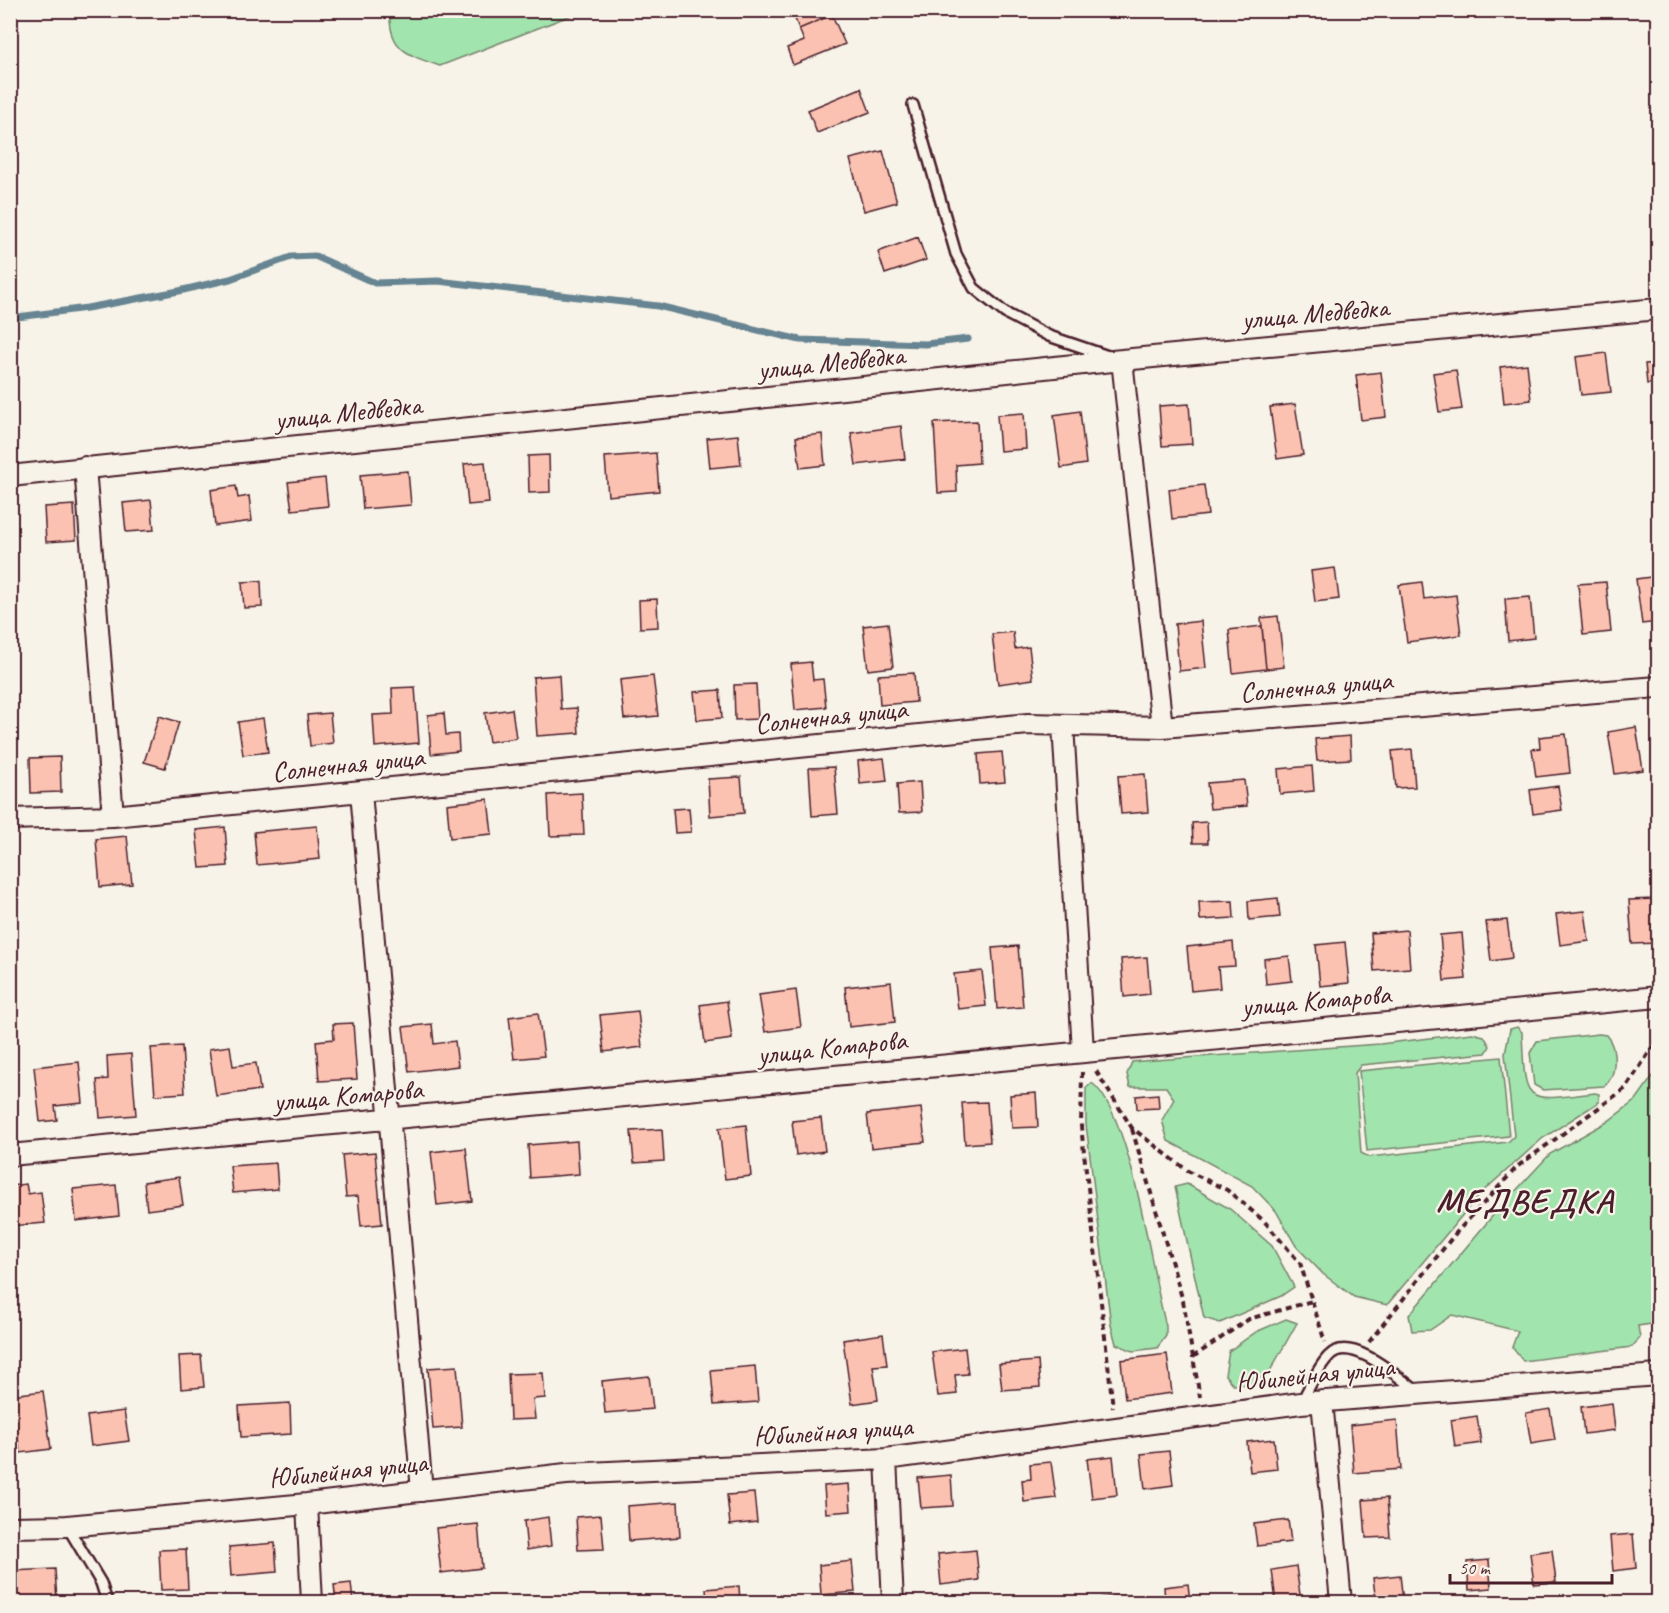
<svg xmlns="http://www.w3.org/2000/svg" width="1669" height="1613" font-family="Caveat,sans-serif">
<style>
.green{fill:#a2e4ad;stroke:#76826c;stroke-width:1.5}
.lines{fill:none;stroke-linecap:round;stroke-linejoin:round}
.stream{stroke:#668491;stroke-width:7}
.building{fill:#fbc2b2;stroke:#4a1f2b;stroke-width:1.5}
.service-casing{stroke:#4a1f2b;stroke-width:14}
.minor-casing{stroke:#4a1f2b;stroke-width:24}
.path{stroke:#4a1f2b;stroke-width:4;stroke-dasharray:6 4.5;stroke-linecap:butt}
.service{stroke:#f7f3e8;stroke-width:9}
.minor{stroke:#f7f3e8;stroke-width:20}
.labels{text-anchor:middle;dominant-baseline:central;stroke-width:4.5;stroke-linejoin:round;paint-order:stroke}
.street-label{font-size:28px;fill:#4a1f2b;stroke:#f7f3e8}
.district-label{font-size:34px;font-weight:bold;letter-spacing:1.5px;fill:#4a1f2b;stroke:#f7f3e8}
</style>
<rect width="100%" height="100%" fill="#f7f3e8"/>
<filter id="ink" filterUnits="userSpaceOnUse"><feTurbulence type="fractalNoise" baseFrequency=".0167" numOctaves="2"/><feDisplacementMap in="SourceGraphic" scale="12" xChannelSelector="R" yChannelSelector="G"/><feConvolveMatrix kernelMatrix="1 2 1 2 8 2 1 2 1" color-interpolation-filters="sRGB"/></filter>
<g filter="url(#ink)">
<path class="green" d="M390 11V10L582 11 440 66C407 55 388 49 390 11Z
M1517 1027 1522 1032C1525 1105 1523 1102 1595 1093L1599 1094V1102L1543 1138 1480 1194 1387 1305 1354 1297 1323 1274 1296 1246 1276 1211 1252 1186 1168 1141 1162 1120 1174 1099 1166 1087H1130L1127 1074 1132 1062 1142 1061 1380 1044 1472 1033 1484 1036 1490 1046 1486 1053 1361 1065 1355 1073 1361 1153 1369 1157 1508 1142 1514 1136 1505 1054 1510 1029Z
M1599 1034 1606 1035C1617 1047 1618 1076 1604 1086L1543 1090 1534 1085 1530 1053 1537 1041Z
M1501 1057 1509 1136 1367 1151 1359 1071Z
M1658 1069V1323L1638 1326 1640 1338 1632 1347 1523 1361 1512 1347 1518 1331 1452 1315 1430 1330 1412 1331 1409 1315 1495 1213 1550 1154 1607 1122 1636 1100Z
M1092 1083C1132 1114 1151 1272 1166 1326V1336L1157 1348 1133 1351 1116 1344 1111 1325 1086 1124V1088Z
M1187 1184 1230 1209 1272 1246 1294 1287 1281 1296 1220 1323 1204 1318 1175 1187Z
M1286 1319 1297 1323 1270 1371 1252 1384 1233 1385 1225 1375 1229 1351 1256 1332Z"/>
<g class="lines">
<path class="stream" d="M10 318 87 308 179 291 230 279 291 257 315 256 375 283 438 281 658 306 800 340 926 344 968 339"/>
</g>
<path class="building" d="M830 10 832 15 799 29 792 11Z
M832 15 845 44 793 65 787 48 804 41 799 29Z
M861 88 870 112 817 133 808 110Z
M883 151 897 202 864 211 850 159Z
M918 237 926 260 885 274 878 252Z
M1606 353 1611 392 1581 395 1576 357Z
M1658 363V383L1647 384 1645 364Z
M1527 364 1531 400 1504 403 1500 367Z
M1456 370 1462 409 1439 412 1433 373Z
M1381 372 1386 417 1361 420 1356 375Z
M1189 404 1192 444 1162 446 1159 406Z
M1295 404 1303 455 1277 459 1270 407Z
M1080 411 1086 464 1061 468 1054 415Z
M1024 413 1026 449 1000 451 997 415Z
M977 421 979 463 956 465 957 492 938 493 934 423Z
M901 426 905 459 856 465 851 433Z
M822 434 825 465 800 468 796 437Z
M738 435 741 465 710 468 707 438Z
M656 453 659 491 608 496 605 457Z
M549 455 550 492 529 493 528 456Z
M485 462 489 503 468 505 464 464Z
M408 471 411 505 363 509 360 475Z
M325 478 328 506 292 510 288 482Z
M1204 485 1208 515 1172 519 1169 489Z
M236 486 238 498 249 496 252 521 215 526 211 490Z
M151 500 154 530 126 532 123 503Z
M74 505 76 540 46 542 44 507Z
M1335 568 1339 599 1315 602 1311 571Z
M1658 576V622L1642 624 1636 579Z
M261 581 262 607 244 608 242 582Z
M1422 582 1424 599 1456 595 1461 635 1407 642 1399 585Z
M1606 582 1611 632 1583 635 1578 584Z
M1530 597 1534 638 1508 641 1505 599Z
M657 599 658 627 640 628 639 600Z
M1278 616 1284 667 1266 669 1261 618Z
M1201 621 1206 668 1179 671 1175 624Z
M888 623 893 667 868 670 863 626Z
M1262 626 1266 669 1233 673 1229 630Z
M1013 632 1015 649 1029 647 1033 679 998 684 992 634Z
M811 662 813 680 823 679 826 707 795 710 791 664Z
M914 673 916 702 880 705 878 675Z
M559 675 561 709 577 708 579 733 537 736 533 677Z
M653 676 658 716 624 719 620 680Z
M756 684 758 719 735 720 734 685Z
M415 687 419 743 375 747 373 715 393 714 392 688Z
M720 690 722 718 697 720 694 692Z
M512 709 516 738 489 742 485 713Z
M330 713 333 743 310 746 307 715Z
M444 713 446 735 458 734 459 751 431 754 428 715Z
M159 716 179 722 165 768 144 762Z
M263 718 268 752 243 755 238 722Z
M1636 727 1643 770 1615 774 1608 732Z
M1566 734 1570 773 1536 777 1532 749 1540 748 1539 737Z
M1350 736 1351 759 1317 761 1315 739Z
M1412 749 1415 787 1396 788 1392 751Z
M1002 752 1005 782 980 784 978 754Z
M60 757 61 792 31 793 30 758Z
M884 758 887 781 860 784 858 761Z
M1312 766 1314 791 1280 794 1278 769Z
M834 767 838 814 812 816 809 768Z
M1145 774 1148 812 1121 814 1118 776Z
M741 777 744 813 710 816 708 779Z
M1244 780 1247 806 1210 809 1207 783Z
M920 782 922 812 899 813 897 784Z
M1558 786 1562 810 1533 814 1530 790Z
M582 793 584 835 550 836 548 795Z
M488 799 492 834 450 838 447 804Z
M689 808 691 832 675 833 673 809Z
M1207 822 1208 843H1193L1192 823Z
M317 826 320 859 257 865 254 832Z
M225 827 228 866 200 868 196 830Z
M127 836 132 884 100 887 96 839Z
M1278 898 1280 917 1249 920 1248 901Z
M1654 899 1655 916H1658V943L1632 944 1629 900Z
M1233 901 1234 918 1200 920 1199 902Z
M1585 911 1589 941 1560 945 1556 914Z
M1507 920 1512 958 1491 961 1486 922Z
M1407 930 1410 968 1374 971 1371 933Z
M1462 933 1466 979 1444 981 1440 935Z
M1233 942 1235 966 1218 967 1220 988 1191 991 1187 947Z
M1345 942 1349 983 1320 986 1316 945Z
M1018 946 1023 1007 997 1009 992 948Z
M1289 956 1292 981 1266 984 1264 959Z
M1147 957 1150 994 1124 997 1121 959Z
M982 971 986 1006 958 1009 954 974Z
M891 982 895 1022 849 1027 845 987Z
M796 990 801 1027 765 1032 759 995Z
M727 1001 732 1039 705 1043 700 1005Z
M638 1011 642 1047 604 1052 600 1015Z
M538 1013 544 1056 514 1059 509 1017Z
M353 1023 357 1079 319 1081 316 1041 334 1039 333 1024Z
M432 1024 434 1044 455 1041 458 1066 409 1072 403 1027Z
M182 1046 185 1093 155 1095 151 1048Z
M230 1046 233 1066 256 1063 260 1090 216 1096 209 1049Z
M131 1054 136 1115 100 1118 97 1080 108 1079 107 1056Z
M79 1062 83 1103 55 1106 57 1120 40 1122 34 1067Z
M10 1079 14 1110H10Z
M1036 1093 1038 1127 1012 1128 1010 1095Z
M1158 1094 1159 1108 1137 1109 1136 1096Z
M987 1102 990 1142 965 1144 962 1103Z
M921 1108 925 1142 871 1148 867 1114Z
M821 1118 825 1151 796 1155 792 1121Z
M746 1125 751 1176 725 1179 719 1128Z
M662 1129 664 1161 634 1163 631 1131Z
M577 1141 579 1174 530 1178 528 1145Z
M466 1148 472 1201 437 1205 431 1152Z
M375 1152 382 1224 361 1226 358 1196 346 1197 342 1155Z
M276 1163 278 1189 233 1193 230 1166Z
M179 1177 183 1205 147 1210 144 1182Z
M26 1184 28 1194 41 1192 45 1223 10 1226V1186Z
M116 1185 119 1216 76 1221 73 1189Z
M883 1334 887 1365 873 1366 878 1400 852 1404 843 1340Z
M965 1348 968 1374 955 1375 957 1394 938 1396 932 1352Z
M1167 1354 1172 1393 1125 1399 1121 1360Z
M201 1355 204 1387 181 1389 179 1356Z
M1038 1361 1040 1387 1002 1390 999 1364Z
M457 1366 462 1427 433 1429 428 1368Z
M755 1366 758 1402 714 1405 711 1370Z
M543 1373 545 1398 533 1399 535 1419 510 1420 508 1374Z
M649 1376 653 1409 605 1413 602 1381Z
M43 1391 51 1449 20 1453 12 1395Z
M290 1403 291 1434 241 1437 239 1406Z
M1612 1403 1615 1430 1584 1434 1581 1407Z
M1550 1409 1555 1440 1531 1444 1526 1413Z
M124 1411 129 1441 91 1446 87 1416Z
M1477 1416 1481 1443 1455 1447 1451 1420Z
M1397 1420 1401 1469 1354 1473 1350 1425Z
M1274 1439 1277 1469 1250 1472 1247 1442Z
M1169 1451 1173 1485 1145 1489 1141 1454Z
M1113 1456 1117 1495 1092 1498 1087 1459Z
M1051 1462 1056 1498 1024 1502 1022 1480 1031 1479 1030 1464Z
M951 1475 953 1506 921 1508 918 1478Z
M849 1484 851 1511 826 1513 824 1486Z
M754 1493 757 1522 730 1525 727 1495Z
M1387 1498 1390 1537 1366 1538 1363 1500Z
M678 1502 680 1537 629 1541 627 1506Z
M601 1515 604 1549 578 1550 576 1517Z
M548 1517 551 1546 527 1550 524 1521Z
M1288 1520 1291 1542 1257 1546 1254 1524Z
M478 1524 482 1568 441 1573 436 1528Z
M1633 1534 1636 1568 1613 1571 1610 1536Z
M275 1543 277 1572 231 1576 229 1547Z
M186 1549 188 1589 161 1590 159 1550Z
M976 1550 979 1580 941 1585 938 1554Z
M1552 1550 1556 1582 1534 1584 1530 1553Z
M1489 1560 1491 1588 1469 1590 1467 1562Z
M852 1561 855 1592 821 1595 819 1565Z
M1296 1566 1301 1602H1276L1272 1570Z
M55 1569 57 1602H10V1571Z
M1400 1575 1403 1601 1376 1602 1373 1578Z
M351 1583 353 1602H336L334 1585Z
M1188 1584 1190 1602H1165L1164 1587Z
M739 1586 740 1602H707L706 1589Z
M1130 1595 1131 1602H1102L1101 1598Z"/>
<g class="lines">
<defs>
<path id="service" d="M913 105 956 254 974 288 1005 313 1049 336 1108 356
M1302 1401C1310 1387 1317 1368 1329 1356 1350 1333 1399 1378 1418 1392
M67 1526 101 1583 107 1602"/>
<path id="minor" d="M1122 360 1162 727
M85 467 113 816
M10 476 1122 360 1658 309
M1063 725 1083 1051
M361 792 422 1491
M10 819 113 816 1028 724 1162 727 1658 687
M10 1155 1658 997
M1322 1401 1341 1602
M886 1459 893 1602
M307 1504 312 1602
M10 1527 67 1526 307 1504 566 1474 886 1459 1301 1403 1658 1375"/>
</defs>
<use href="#service" class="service-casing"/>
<use href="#minor" class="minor-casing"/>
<path class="path" d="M1096 1071 1132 1128 1188 1171 1227 1190 1264 1221 1300 1263 1325 1342
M1082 1072 1081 1126 1113 1408
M1132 1129 1183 1301 1200 1397
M1369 1342 1455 1234 1518 1166 1626 1088 1658 1039
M1193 1357 1249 1319 1312 1301"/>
<use href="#service" class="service"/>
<use href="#minor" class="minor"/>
</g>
</g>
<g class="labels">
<g class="street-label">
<text transform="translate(1315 313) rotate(-5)">улица Медведка</text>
<text transform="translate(831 362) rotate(-6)">улица Медведка</text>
<text transform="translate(348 412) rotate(-6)">улица Медведка</text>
<text transform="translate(1316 686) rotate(-5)">Солнечная улица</text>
<text transform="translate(831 716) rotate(-6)">Солнечная улица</text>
<text transform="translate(348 764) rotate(-6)">Солнечная улица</text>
<text transform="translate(1316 1000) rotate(-5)">улица Комарова</text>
<text transform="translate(832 1047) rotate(-6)">улица Комарова</text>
<text transform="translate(348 1095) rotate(-5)">улица Комарова</text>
<text transform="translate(1315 1374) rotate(-6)">Юбилейная улица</text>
<text transform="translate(833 1431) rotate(-4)">Юбилейная улица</text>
<text transform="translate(348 1470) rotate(-6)">Юбилейная улица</text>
</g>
<g class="district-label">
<text x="1525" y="1200">МЕДВЕДКА</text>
</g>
</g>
<rect width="1669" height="1613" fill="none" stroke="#f7f3e8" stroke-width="36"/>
<rect x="18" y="18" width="1633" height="1577" fill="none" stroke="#4a1f2b" stroke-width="2" filter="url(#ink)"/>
<path d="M1450 1574v9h162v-9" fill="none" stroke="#4a1f2b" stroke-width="3"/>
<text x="1459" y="1574" font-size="18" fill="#4a1f2b" stroke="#f7f3e8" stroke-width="4.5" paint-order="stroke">50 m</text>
</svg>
